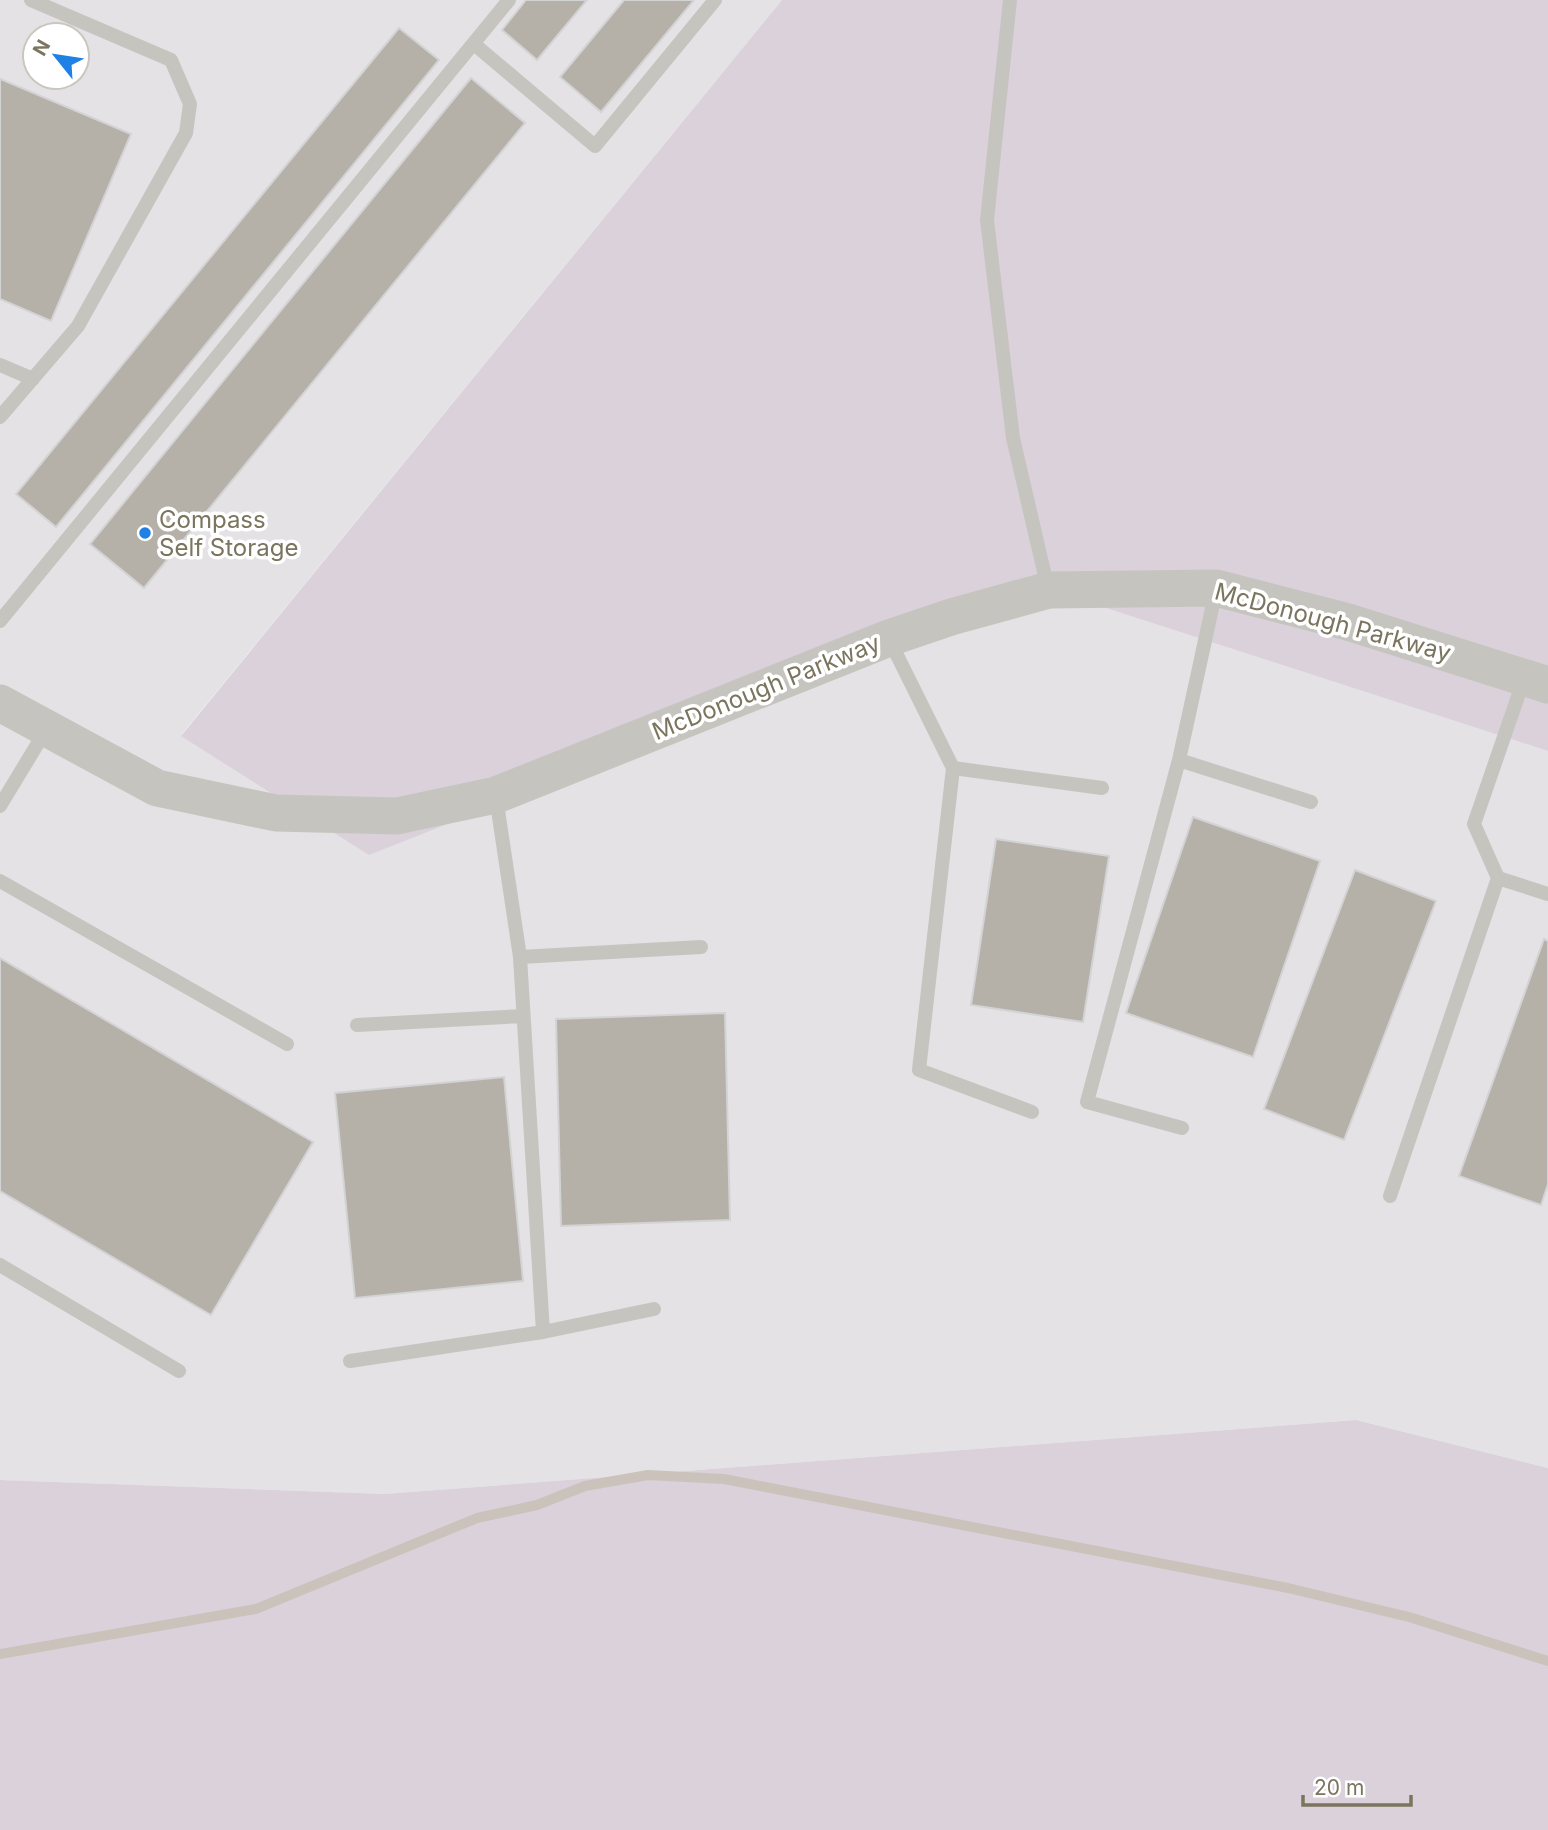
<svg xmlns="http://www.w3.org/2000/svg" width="1548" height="1830" font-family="Inter,sans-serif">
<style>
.built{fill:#e4e2e4;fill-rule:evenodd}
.green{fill:#dad1db}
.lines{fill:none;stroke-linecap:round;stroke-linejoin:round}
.stream{stroke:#cbc3bb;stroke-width:10}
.building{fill:#b5b1a8;stroke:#d3d3d5;stroke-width:2}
.service{stroke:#c6c4bf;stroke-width:14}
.tertiary{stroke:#c6c4bf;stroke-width:37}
.poi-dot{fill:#1f80e5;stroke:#fff;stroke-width:2.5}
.labels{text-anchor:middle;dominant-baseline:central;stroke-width:7;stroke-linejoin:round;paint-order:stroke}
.poi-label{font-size:24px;fill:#7b745e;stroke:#fff;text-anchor:start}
.street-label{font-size:24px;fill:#7b745e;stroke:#fff}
</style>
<rect width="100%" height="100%" fill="#f1f0f4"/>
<path class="built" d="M0 0H782L181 735 1044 588 1548 751V1468L1356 1420 384 1494 0 1480ZM35 35H77V77H35Z"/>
<path class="green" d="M782 0H1548V751L1044 588 369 855 181 736Z
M1356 1420 1548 1468V1830H0V1480L384 1494Z"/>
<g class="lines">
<path class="stream" d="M0 1654 256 1609 477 1518 537 1505 585 1486 648 1475 724 1479 1288 1588 1409 1617 1548 1661"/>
</g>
<path class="building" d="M526 0H587L537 60 502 30Z
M624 0H694L601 112 560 77Z
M399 28 439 60 56 527 16 494Z
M471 78 525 123 144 588 90 544Z
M0 79 131 134 51 321 0 299Z
M1193 817 1320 861 1253 1057 1126 1013Z
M996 839 1109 856 1083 1022 971 1005Z
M1355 870 1436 901 1344 1140 1264 1109Z
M1544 939 1548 941V1184L1541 1205 1459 1176Z
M0 958 313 1142 211 1315 0 1191Z
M725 1013 730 1220 561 1226 556 1019Z
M504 1077 523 1281 355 1298 335 1093Z"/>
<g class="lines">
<path class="service" d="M1010 0 987 220 1013 438 1048 589
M474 44 595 146 715 0
M0 365 33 379
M0 417 78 326 186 133 190 104 171 60 31 0
M1216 590 1179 760 1311 802
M0 621 509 0
M889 639 953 768 1102 788
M1179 760 1087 1102 1182 1128
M953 768 919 1070 1032 1112
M0 806 46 730
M1498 878 1548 894
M0 881 287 1044
M520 957 701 947
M357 1025 522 1016
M1390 1196 1498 878 1474 824 1524 679
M0 1265 179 1371
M543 1332 654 1309
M350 1361 543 1332 520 957 496 797"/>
<path class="tertiary" d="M0 703 157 788 276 813 397 816 496 795 889 638 951 617 1049 590 1216 588 1348 622 1548 685"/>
</g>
<circle class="poi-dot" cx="145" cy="533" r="7"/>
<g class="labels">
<g class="poi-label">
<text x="159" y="519">Compass<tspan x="159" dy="28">Self Storage</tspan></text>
</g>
<g class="street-label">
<text transform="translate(1333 622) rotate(15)">McDonough Parkway</text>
<text transform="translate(766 687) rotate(-22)">McDonough Parkway</text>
</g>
</g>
<g transform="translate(56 56) rotate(300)"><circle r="33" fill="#ffffff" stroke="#cac7bf" stroke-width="2"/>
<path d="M0-5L12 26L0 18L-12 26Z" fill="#1f80e5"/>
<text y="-10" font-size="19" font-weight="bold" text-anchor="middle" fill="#7b745e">N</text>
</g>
<path d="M1303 1795v10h108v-10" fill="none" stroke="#7b745e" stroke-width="3.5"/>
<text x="1314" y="1795" font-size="21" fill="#7b745e" stroke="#ffffff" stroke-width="5" paint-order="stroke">20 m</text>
</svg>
